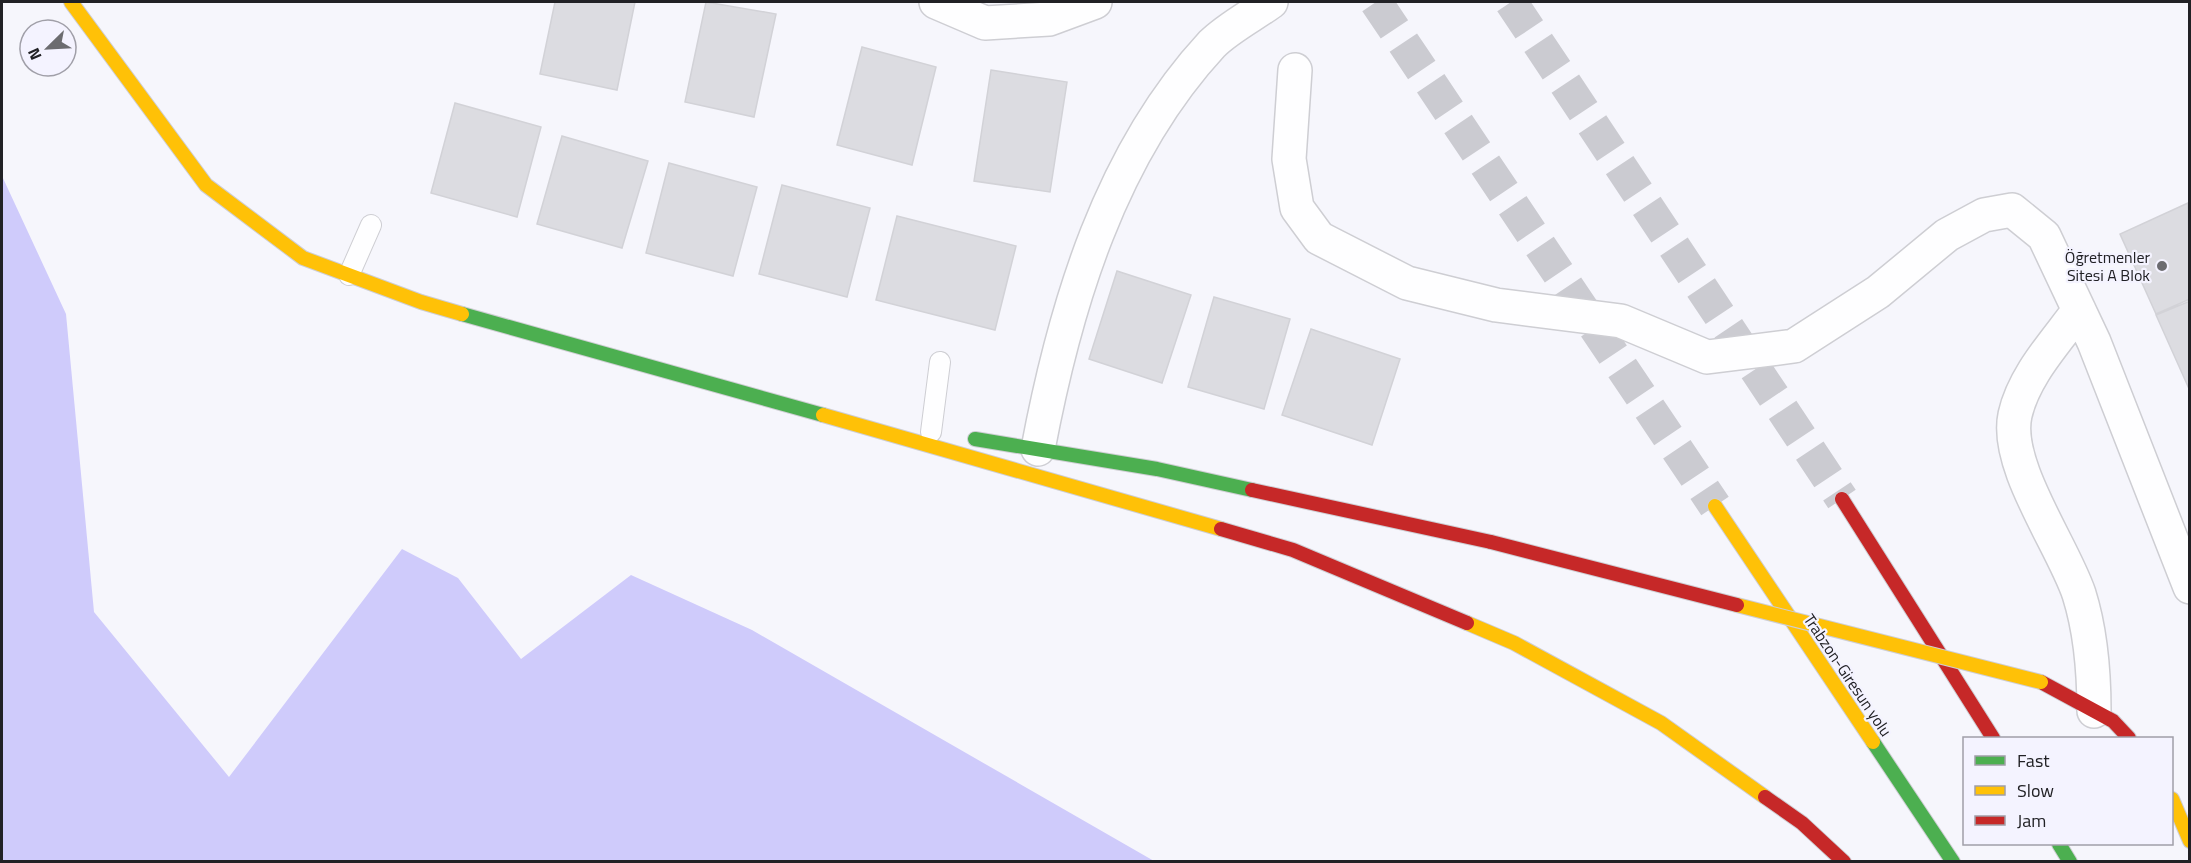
<svg xmlns="http://www.w3.org/2000/svg" width="2191" height="863" font-family="'Titillium Web',sans-serif">
<style>
.water{fill:#cfcbfb}
.building{fill:#dcdce1;stroke:#d2d2d7;stroke-width:1.5}
.lines{fill:none;stroke-linecap:round;stroke-linejoin:round}
.highway-tunnel{stroke:#cbcbd1;stroke-width:33;stroke-dasharray:33 16;stroke-linecap:butt}
.lane-casing{stroke:#ceced3;stroke-width:22}
.street-casing{stroke:#ceced3;stroke-width:36}
.fast-casing{stroke:#ceced3;stroke-width:16}
.slow-casing{stroke:#ceced3;stroke-width:16}
.jam-casing{stroke:#ceced3;stroke-width:16}
.lane{stroke:#fefeff;stroke-width:20}
.street{stroke:#fefeff;stroke-width:33}
.fast{stroke:#4caf50;stroke-width:14}
.slow{stroke:#ffc107;stroke-width:14}
.jam{stroke:#c62828;stroke-width:14}
.slow-bridge-casing{stroke:#ceced3;stroke-width:16;stroke-linecap:butt}
.jam-bridge-casing{stroke:#ceced3;stroke-width:16;stroke-linecap:butt}
.slow-bridge{stroke:#ffc107;stroke-width:14}
.jam-bridge{stroke:#c62828;stroke-width:14}
.poi-dot{fill:#6c6c70;stroke:#f4f3ff;stroke-width:2}
.labels{text-anchor:middle;dominant-baseline:central;stroke-width:4.5;stroke-linejoin:round;paint-order:stroke}
.poi-label{font-size:16px;fill:#212125;stroke:#f4f3ff;text-anchor:end}
.street-label{font-size:16px;fill:#212125;stroke:#f4f3ff}
</style>
<rect width="100%" height="100%" fill="#f6f6fc"/>
<path class="water" d="M2 176 66 314 94 612 229 777 402 549 458 578 521 659 631 575 752 630 1154 861H2Z"/>
<path class="building" d="M555 2H635L617 90 540 74Z
M706 2 776 14 754 117 685 102Z
M862 47 936 67 912 165 837 145Z
M991 70 1067 82 1050 192 974 181Z
M455 103 541 127 517 217 431 193Z
M562 136 648 161 622 248 537 224Z
M669 163 757 187 733 276 646 253Z
M782 185 870 208 847 297 759 274Z
M2188 203 2190 299 2156 314 2120 234Z
M897 216 1016 246 995 330 876 300Z
M1117 271 1191 295 1162 383 1089 359Z
M1214 297 1290 319 1264 409 1188 387Z
M2190 301V391L2156 315Z
M1311 329 1400 359 1372 445 1282 415Z"/>
<g class="lines">
<path class="highway-tunnel" d="M1376 2 1715 506
M1511 2 1842 499"/>
<defs>
<path id="lane" d="M349 275 371 225
M931 432 940 362"/>
<path id="street" d="M936 2 985 23 1049 19 1095 2
M1295 70 1289 159 1297 208 1319 238 1407 283 1496 305 1621 321 1707 357 1794 346 1878 292 1947 235 1984 215 2012 210 2044 236 2094 342 2190 587
M2079 310C2056 342 2024 375 2015 415 2004 465 2063 546 2079 594 2091 632 2094 671 2094 711
M1038 449C1065 306 1110 154 1212 44 1228 28 1253 15 1271 2"/>
<path id="fast" d="M462 314 823 415
M975 439 1157 469 1252 490
M1873 742 1953 862
M2059 844 2070 862"/>
<path id="slow" d="M71 2 206 185 303 258 421 302 462 314
M823 415 1221 529
M1715 506 1873 742
M1467 623 1514 643 1661 723 1765 797
M2172 799 2190 841"/>
<path id="jam" d="M1252 490 1491 542
M1842 499 1993 738
M1221 529 1293 550 1467 623
M2041 682 2113 721 2129 738
M1765 797 1802 823 1844 862"/>
</defs>
<use href="#lane" class="lane-casing"/>
<use href="#street" class="street-casing"/>
<use href="#fast" class="fast-casing"/>
<use href="#slow" class="slow-casing"/>
<use href="#jam" class="jam-casing"/>
<use href="#lane" class="lane"/>
<use href="#street" class="street"/>
<use href="#fast" class="fast"/>
<use href="#slow" class="slow"/>
<use href="#jam" class="jam"/>
<defs>
<path id="slow-bridge" d="M1737 605 2041 682"/>
<path id="jam-bridge" d="M1491 542 1737 605"/>
</defs>
<use href="#slow-bridge" class="slow-bridge-casing"/>
<use href="#jam-bridge" class="jam-bridge-casing"/>
<use href="#slow-bridge" class="slow-bridge"/>
<use href="#jam-bridge" class="jam-bridge"/>
</g>
<circle class="poi-dot" cx="2162" cy="266" r="6"/>
<g class="labels">
<g class="poi-label">
<text x="2150" y="257">Öğretmenler<tspan x="2150" dy="18">Sitesi A Blok</tspan></text>
</g>
<g class="street-label">
<text transform="translate(1848 675) rotate(56)">Trabzon-Giresun yolu</text>
</g>
</g>
<rect width="2191" height="863" fill="none" stroke="#212125" stroke-width="6"/>
<rect x="1963" y="737" width="210" height="108" fill="#f4f3ff" stroke="#a09fa8" stroke-width="1.5"/>
<rect x="1975" y="756" width="30" height="9" fill="#4caf50" stroke="#a09fa8" stroke-width="1.5"/>
<text x="2017" y="767" font-size="18" fill="#212125">Fast</text>
<rect x="1975" y="786" width="30" height="9" fill="#ffc107" stroke="#a09fa8" stroke-width="1.5"/>
<text x="2017" y="797" font-size="18" fill="#212125">Slow</text>
<rect x="1975" y="816" width="30" height="9" fill="#c62828" stroke="#a09fa8" stroke-width="1.5"/>
<text x="2017" y="827" font-size="18" fill="#212125">Jam</text>
<g transform="translate(48 48) rotate(246)"><circle r="28" fill="#f4f3ff" stroke="#a09fa8" stroke-width="1.5"/>
<path d="M0-4.5L10 22L0 15L-10 22Z" fill="#6c6c70"/>
<text y="-9" font-size="16" font-weight="bold" text-anchor="middle" fill="#212125">N</text>
</g>
</svg>
